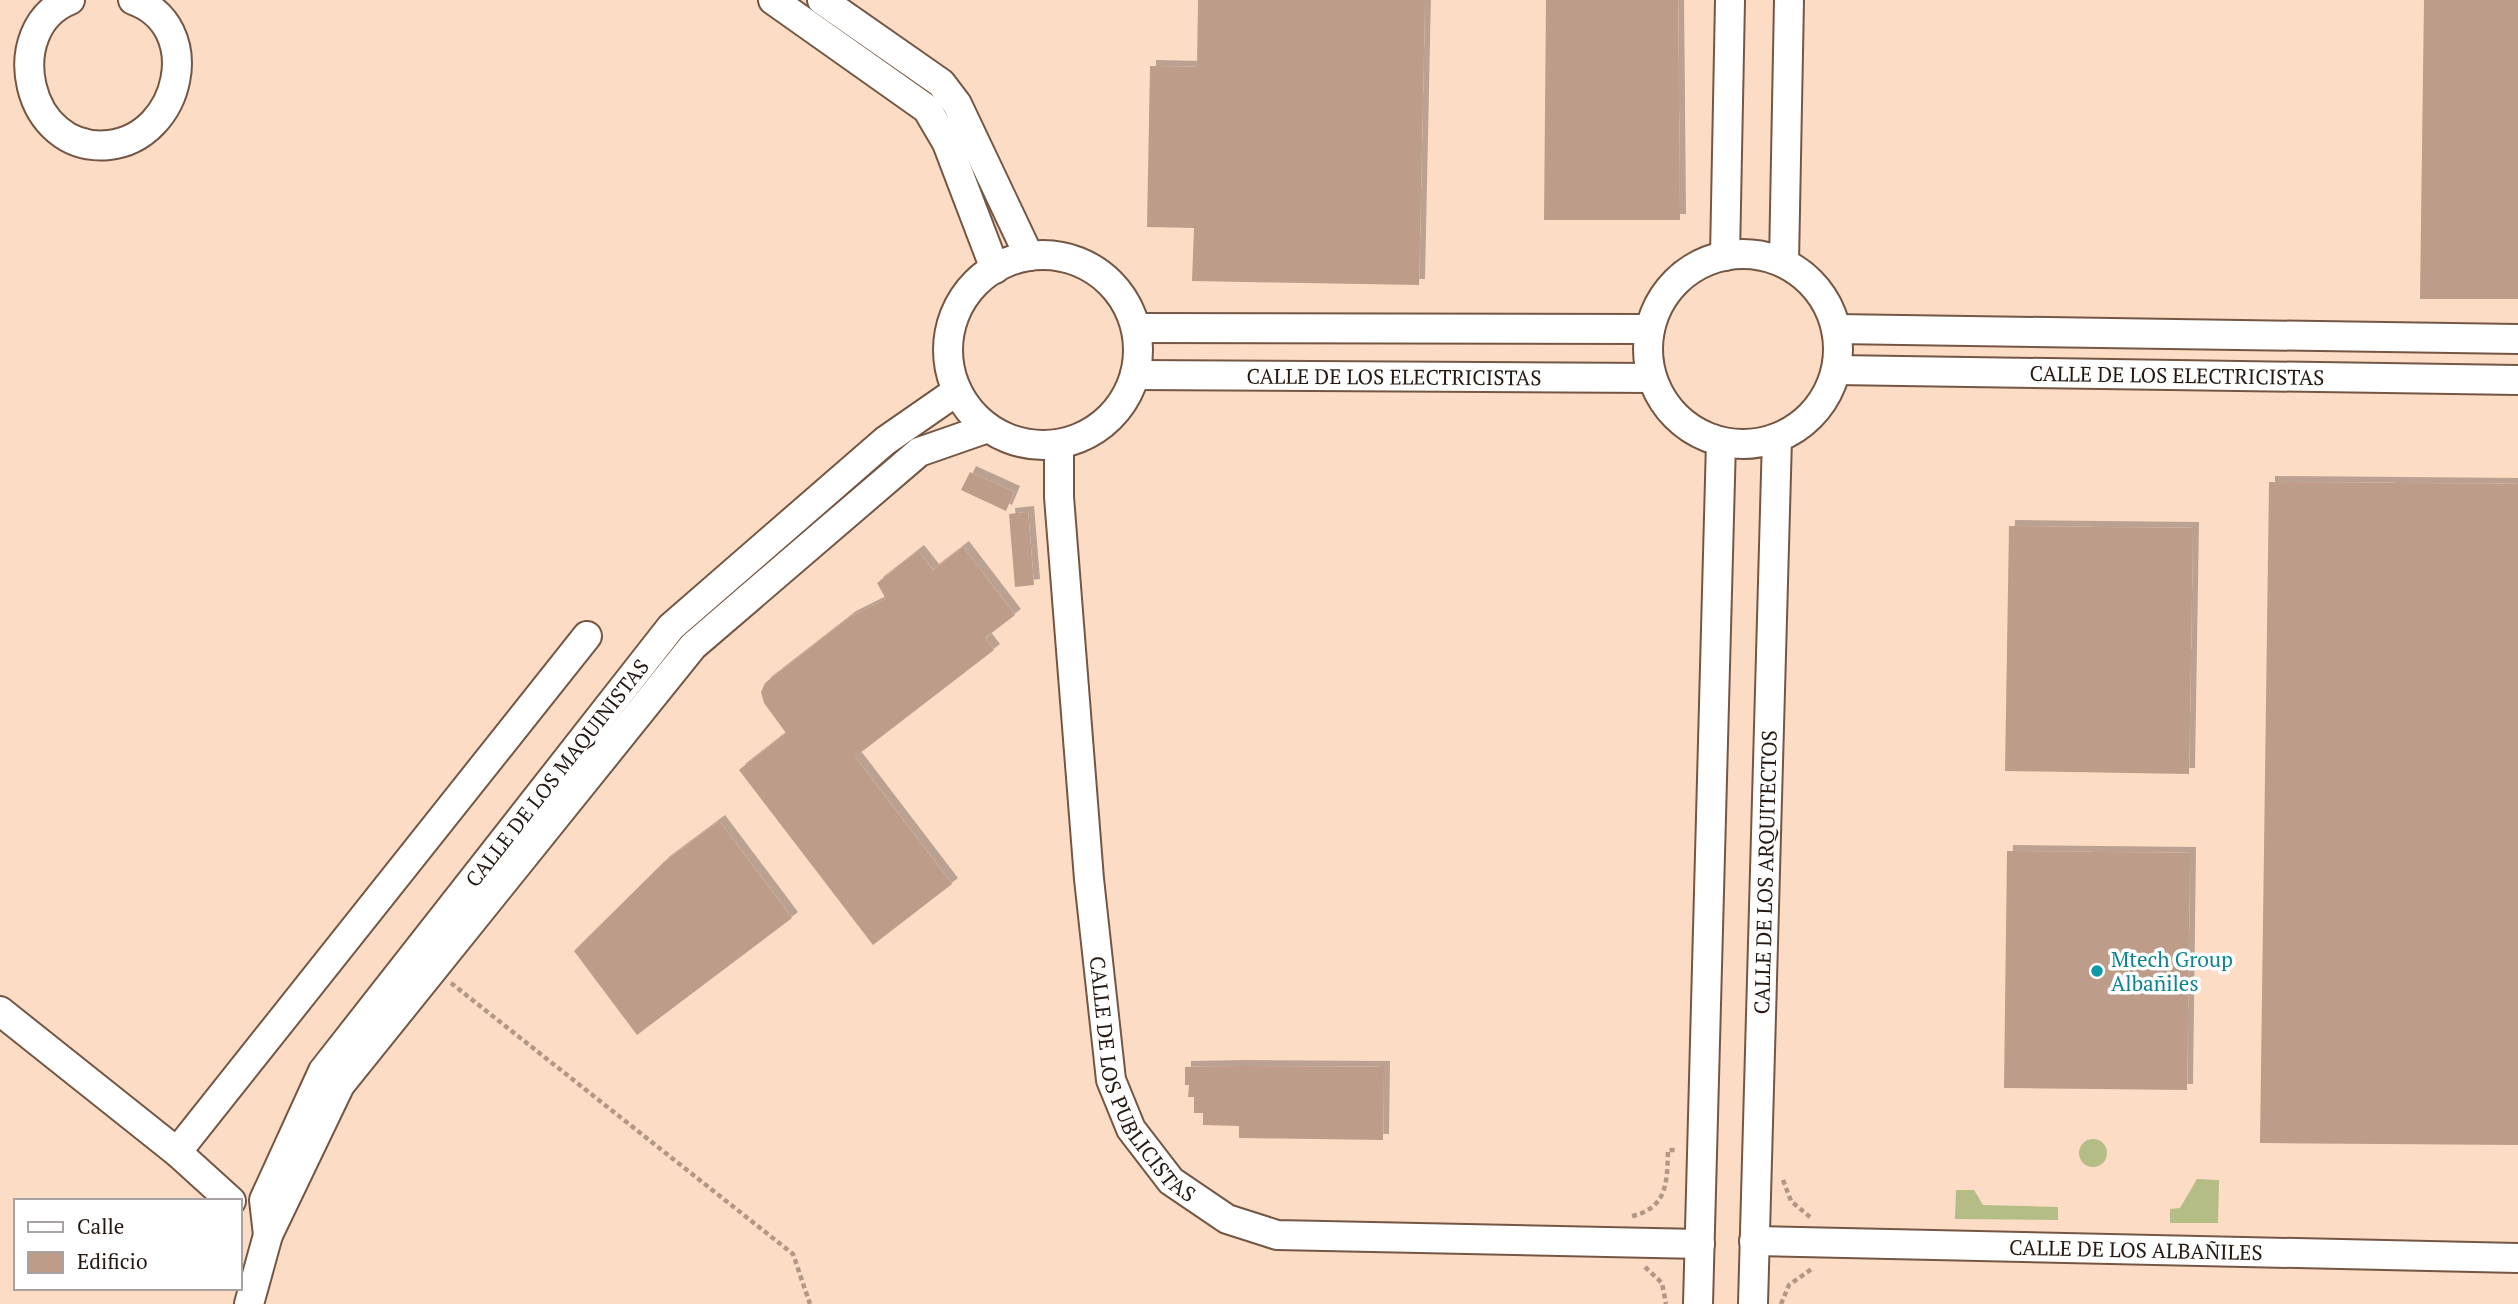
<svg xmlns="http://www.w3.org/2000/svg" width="2518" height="1304" font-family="'PT Serif',serif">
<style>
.green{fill:#b4bd85}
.building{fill:#bd9c89;filter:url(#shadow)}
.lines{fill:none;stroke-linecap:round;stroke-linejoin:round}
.minor-casing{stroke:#735744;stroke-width:32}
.path{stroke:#b19786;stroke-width:4.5;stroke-dasharray:5 3.5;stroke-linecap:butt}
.minor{stroke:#fff;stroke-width:28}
.culture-dot{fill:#0f9aa8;stroke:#fff;stroke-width:2.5}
.labels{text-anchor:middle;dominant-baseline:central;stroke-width:7;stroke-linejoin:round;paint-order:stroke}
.street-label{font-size:21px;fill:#251911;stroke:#fff}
.culture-label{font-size:21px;fill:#0d838f;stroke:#fff;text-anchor:start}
</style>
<defs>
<filter id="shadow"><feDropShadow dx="6" dy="-6" stdDeviation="0" flood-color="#0004"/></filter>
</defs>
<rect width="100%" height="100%" fill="#fddcc6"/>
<path class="green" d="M2079 1153a14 14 0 1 1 28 0a14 14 0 1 1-28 0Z
M2197 1179 2219 1180 2218 1223H2170V1209L2180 1208Z
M1956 1190H1974L1983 1205 2058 1207V1220L1955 1219Z"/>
<path class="building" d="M1198 0H1425L1419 285 1192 281 1194 228 1147 227 1150 66 1197 67Z
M1546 0H1678L1680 220H1544Z
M2424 0H2518V299H2420Z
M970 472 1014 492 1006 511 961 490Z
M2269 482 2518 484V1145L2260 1143Z
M1028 512 1034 585 1015 587 1009 514Z
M2009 526 2193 528 2189 774 2005 771Z
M963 547 1015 615 985 638 994 650 855 757 952 884 873 945 739 770 786 733 764 703 761 692 765 683 850 617 886 599 877 583 918 551 933 570Z
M719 821 792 918 637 1035 574 951 664 862Z
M2007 851 2190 853 2187 1090 2004 1088Z
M1240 1066 1384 1067 1383 1140 1239 1138V1126L1203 1125V1113H1194V1097H1188L1189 1085H1185V1067Z"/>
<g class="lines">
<defs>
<g id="minor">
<path d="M70 0C0 28 25 154 109 145 181 137 206 26 133 0"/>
<path d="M773 0 927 109 947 143 995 269"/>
<path d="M822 0 941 83 957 104 1029 256"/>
<circle cx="1743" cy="349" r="95"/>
<circle cx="1043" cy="350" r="95"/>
<path d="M1725 256 1730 0"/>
<path d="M1784 263 1789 0"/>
<path d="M1136 328 1650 329"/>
<path d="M1836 329 2518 339"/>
<path id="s1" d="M1836 370 2518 380"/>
<path id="s2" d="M1135 375 1652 378"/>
<path id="s3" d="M1059 444V497L1089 879 1111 1080 1131 1129 1171 1181 1227 1219 1277 1235 1700 1244"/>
<path d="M0 1011 177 1152 587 636"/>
<path d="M177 1152 231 1201"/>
<path id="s4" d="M268 1235 264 1200 323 1071 671 627 885 441 957 391"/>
<path id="s5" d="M1754 1241 2518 1258"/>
<path d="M249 1304 268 1235 340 1085 693 646 919 452 988 428"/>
<path d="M1698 1304 1721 442"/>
<path id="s6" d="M1753 1304 1777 438"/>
</g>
</defs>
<use href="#minor" class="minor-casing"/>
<path class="path" d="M451 983 793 1254 810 1304
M1783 1180 1791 1201 1810 1217
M1632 1216C1668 1208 1667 1181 1668 1150H1678
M1645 1267 1662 1283 1666 1304
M1781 1304 1789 1285 1813 1268"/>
<use href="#minor" class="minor"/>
</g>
<circle class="culture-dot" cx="2097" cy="971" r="7"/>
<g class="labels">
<g class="street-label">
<text stroke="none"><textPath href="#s1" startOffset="341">CALLE DE LOS ELECTRICISTAS</textPath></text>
<text stroke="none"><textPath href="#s2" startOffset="259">CALLE DE LOS ELECTRICISTAS</textPath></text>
<text stroke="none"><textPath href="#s4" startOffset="556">CALLE DE LOS MAQUINISTAS</textPath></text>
<text stroke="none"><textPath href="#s6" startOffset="432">CALLE DE LOS ARQUITECTOS</textPath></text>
<text stroke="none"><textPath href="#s3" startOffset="649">CALLE DE LOS PUBLICISTAS</textPath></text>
<text stroke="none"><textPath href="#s5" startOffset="382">CALLE DE LOS ALBAÑILES</textPath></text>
</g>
<g class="culture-label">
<text x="2111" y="959">Mtech Group<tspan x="2111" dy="24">Albañiles</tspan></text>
</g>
</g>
<rect x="14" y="1199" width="228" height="91" fill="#ffffff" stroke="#a8a3a0" stroke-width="2"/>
<rect x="28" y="1222" width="35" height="10" fill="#ffffff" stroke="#a8a3a0" stroke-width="2"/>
<text x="77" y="1234" font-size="21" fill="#251911">Calle</text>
<rect x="28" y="1252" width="35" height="21" fill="#bd9c89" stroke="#a8a3a0" stroke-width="2"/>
<text x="77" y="1269" font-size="21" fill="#251911">Edificio</text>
</svg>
